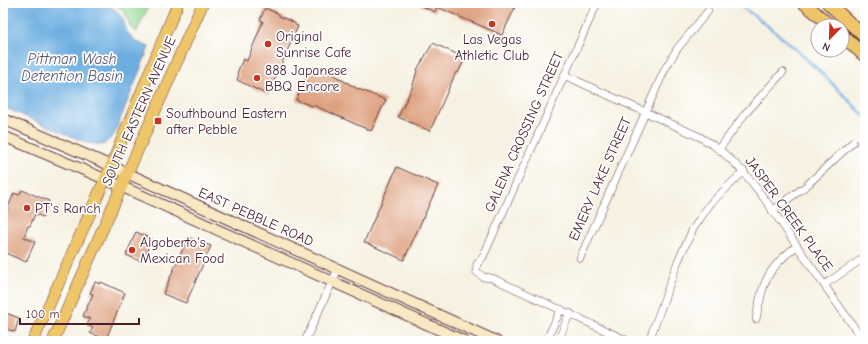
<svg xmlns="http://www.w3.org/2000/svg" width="868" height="344" font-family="'Comic Neue',sans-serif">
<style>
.green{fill:#91d892;stroke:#6e7c5e}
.water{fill:#6caee0;stroke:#5b6686}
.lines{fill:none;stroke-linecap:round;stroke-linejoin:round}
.stream{stroke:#6caee0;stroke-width:2.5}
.building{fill:#dea17f}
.street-casing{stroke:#643e46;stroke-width:8}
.secondary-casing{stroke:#643e46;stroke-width:12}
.primary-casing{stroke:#643e46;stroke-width:12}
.highway-casing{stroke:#643e46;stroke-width:14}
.street{stroke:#fff;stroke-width:7}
.secondary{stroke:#f8e8c3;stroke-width:10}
.primary{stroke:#eec569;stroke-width:11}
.highway{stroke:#eec569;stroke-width:12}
.poi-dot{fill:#c8321e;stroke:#fff;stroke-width:1.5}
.labels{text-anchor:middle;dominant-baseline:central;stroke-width:3.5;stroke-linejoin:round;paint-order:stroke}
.poi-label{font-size:14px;fill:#4a1f2b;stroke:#fff;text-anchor:start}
.street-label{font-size:14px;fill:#4a1f2b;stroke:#fff}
.water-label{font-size:15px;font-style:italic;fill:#585873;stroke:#fff}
</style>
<rect width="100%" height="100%" fill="#fff"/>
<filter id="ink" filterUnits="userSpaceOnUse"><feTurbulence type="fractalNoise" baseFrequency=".025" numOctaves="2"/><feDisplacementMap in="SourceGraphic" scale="8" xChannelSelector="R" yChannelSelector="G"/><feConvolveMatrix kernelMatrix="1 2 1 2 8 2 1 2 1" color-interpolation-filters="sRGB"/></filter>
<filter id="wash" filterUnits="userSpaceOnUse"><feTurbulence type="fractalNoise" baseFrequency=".012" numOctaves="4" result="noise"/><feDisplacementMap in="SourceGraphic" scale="16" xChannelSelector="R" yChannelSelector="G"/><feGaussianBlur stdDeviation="0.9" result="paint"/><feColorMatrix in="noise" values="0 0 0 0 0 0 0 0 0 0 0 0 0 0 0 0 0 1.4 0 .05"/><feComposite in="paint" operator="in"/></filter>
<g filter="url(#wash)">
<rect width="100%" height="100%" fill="#f6f1e1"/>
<path class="green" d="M113 3H150L136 33 131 28 124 11Z"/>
<path class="water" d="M3 3H103L116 10 123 19 127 32 136 41 149 47 114 135 103 145 87 143 3 107Z"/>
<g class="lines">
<path class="stream" d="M736 3C783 34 826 76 865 117"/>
</g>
<g id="blocks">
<path class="building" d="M415 3H517L502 35 437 7 435 12Z
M265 8 279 14V16L295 23V25L298 26 268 95 237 80 239 74 237 73 243 59 247 61 263 21 260 20Z
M433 43 465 58 458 73 456 72 430 131 398 117 412 88 418 68Z
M310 68 330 73 356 88 386 100 371 131 313 105 312 106 296 100Z
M397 167 438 185 404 260 364 242Z
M22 190 49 201 43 217 35 214 30 226H28L24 237 35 242 26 262 3 252V220L14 193 19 195Z
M136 232 152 239 142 262 126 255Z
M188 237 211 246 186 303 163 294Z
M95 282 100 284 101 282 125 293 106 339 90 333 93 328 87 325 90 319 83 316 93 294 90 293Z
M3 312 19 318 15 332 3 328Z"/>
</g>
</g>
<g filter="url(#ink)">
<use href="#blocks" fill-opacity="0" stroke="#643e46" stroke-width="1"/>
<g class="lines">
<defs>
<path id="street" d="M597 3 483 257 477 264 476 271 483 277 492 278 628 341
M564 75 700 137C744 161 769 206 797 246 819 278 841 309 864 341
M720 148 744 115 783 72
M772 211 806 186 853 142
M580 258 665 69 677 49 708 11
M824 285 865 257
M756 319C763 282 766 269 797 246
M305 341 338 269
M546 341 561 309
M558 341 570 313
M649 341 678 261 693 229 710 204 744 171"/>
<path id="secondary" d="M3 119 98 160 496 341
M3 136 105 179 464 341"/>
<path id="primary" d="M33 341 111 166 178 3
M53 341 203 3"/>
<path id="highway" d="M804 3 831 26
M828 3 865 37
M842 35 865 56"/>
</defs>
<use href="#street" class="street-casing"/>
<use href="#secondary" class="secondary-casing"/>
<use href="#primary" class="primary-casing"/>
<use href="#highway" class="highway-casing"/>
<use href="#street" class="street"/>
<use href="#secondary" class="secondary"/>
<use href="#primary" class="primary"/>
<use href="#highway" class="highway"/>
</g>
</g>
<g class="poi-dot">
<circle cx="492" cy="24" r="4"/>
<circle cx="268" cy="44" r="4"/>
<circle cx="257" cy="78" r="4"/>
<rect x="154" y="117" width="8" height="8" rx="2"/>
<circle cx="27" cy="208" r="4"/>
<circle cx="132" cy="250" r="4"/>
</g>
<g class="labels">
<g class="poi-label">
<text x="276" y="36">Original<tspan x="276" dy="16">Sunrise Cafe</tspan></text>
<text x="492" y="39" text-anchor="middle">Las Vegas<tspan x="492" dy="16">Athletic Club</tspan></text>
<text x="265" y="70">888 Japanese<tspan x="265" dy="16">BBQ Encore</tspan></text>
<text x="166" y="113">Southbound Eastern<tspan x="166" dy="16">after Pebble</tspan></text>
<text x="35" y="208">PT's Ranch</text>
<text x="140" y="242">Algoberto's<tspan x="140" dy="16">Mexican Food</tspan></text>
</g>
<g class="street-label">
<text transform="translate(139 111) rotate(-66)">SOUTH EASTERN AVENUE</text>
<text transform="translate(524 132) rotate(-66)">GALENA CROSSING STREET</text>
<text transform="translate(600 179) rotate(-66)">EMERY LAKE STREET</text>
<text transform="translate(789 214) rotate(54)">JASPER CREEK PLACE</text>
<text transform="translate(256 217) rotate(24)">EAST PEBBLE ROAD</text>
</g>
<g class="water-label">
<text x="72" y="59">Pittman Wash<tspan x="72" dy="17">Detention Basin</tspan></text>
</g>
</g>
<rect width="868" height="344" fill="none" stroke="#fff" stroke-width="16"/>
<g transform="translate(830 38) rotate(203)"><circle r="19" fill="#ffffff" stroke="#b7a5aa"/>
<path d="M0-3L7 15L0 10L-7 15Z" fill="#c8321e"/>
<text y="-6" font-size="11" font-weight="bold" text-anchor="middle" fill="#4a1f2b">N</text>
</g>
<path d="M20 318v6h119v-6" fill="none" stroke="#4a1f2b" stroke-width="2"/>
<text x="26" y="318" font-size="12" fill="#4a1f2b" stroke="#ffffff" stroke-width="3" paint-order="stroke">100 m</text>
</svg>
